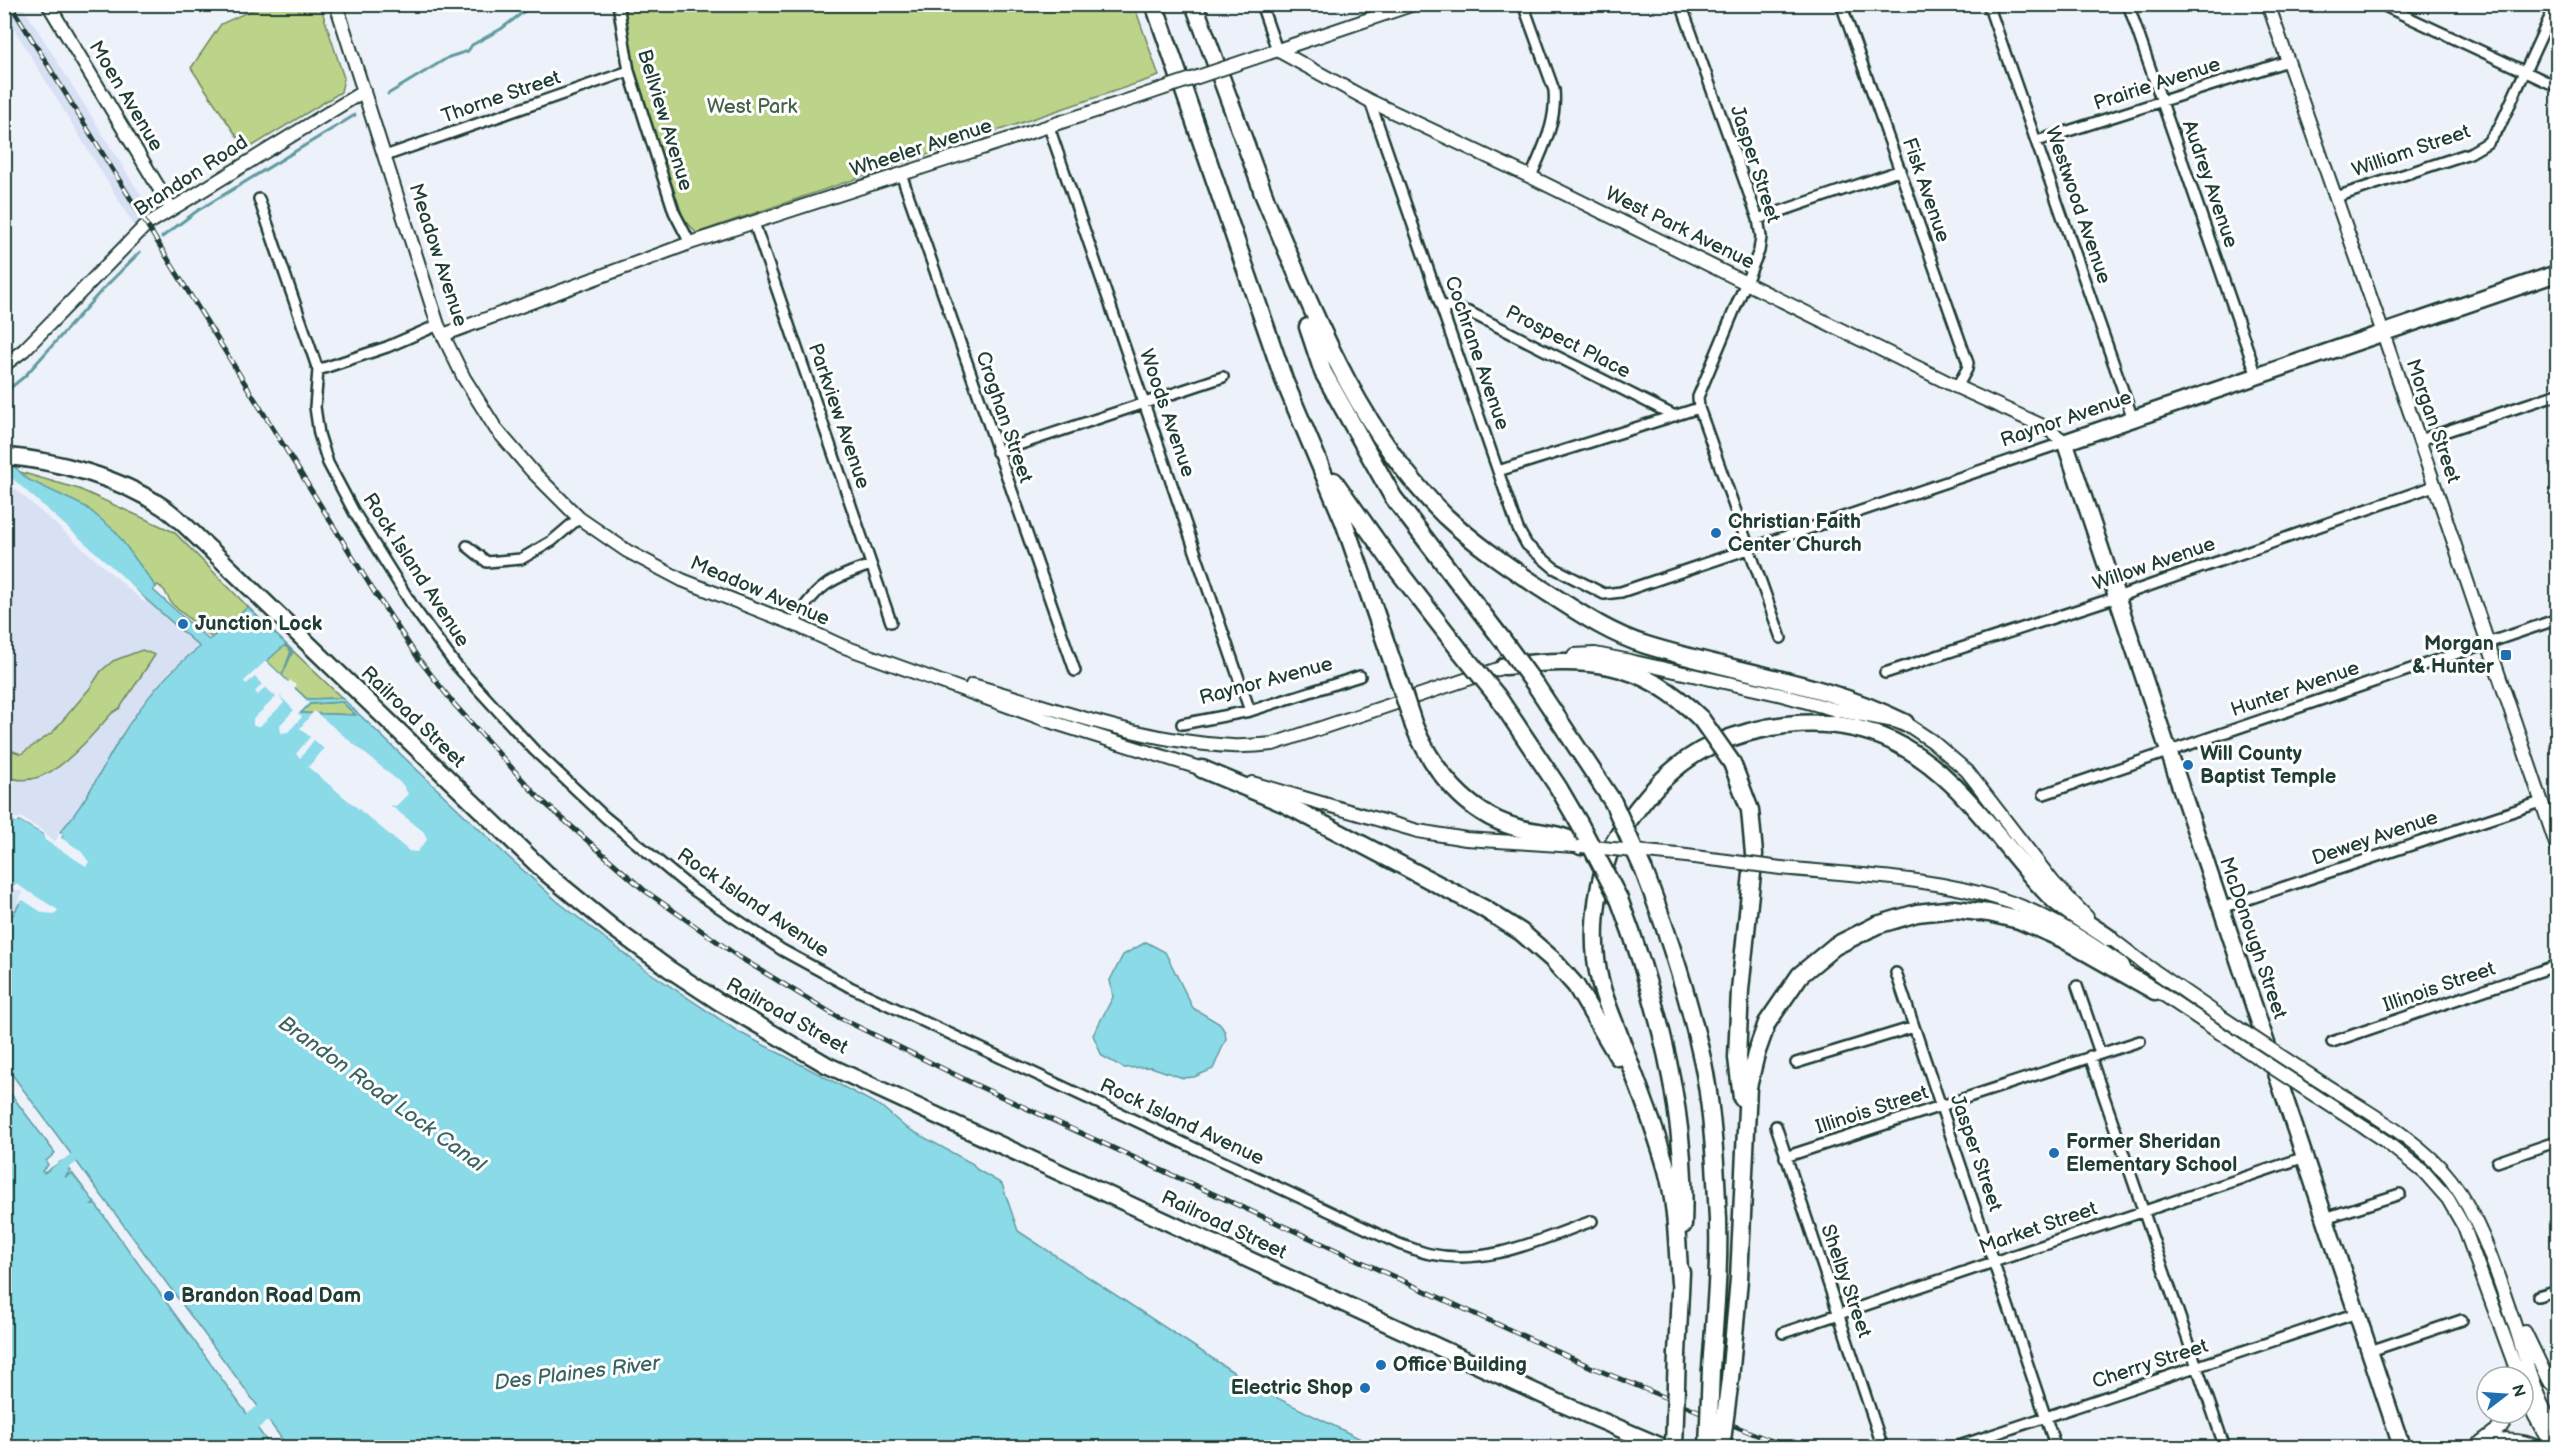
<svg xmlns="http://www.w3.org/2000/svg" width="2562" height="1452" font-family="'Balsamiq Sans',sans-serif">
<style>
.built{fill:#d8e0f4}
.green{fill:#bcd38a;stroke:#6e885f;stroke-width:1.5}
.water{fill:#8bdae8;stroke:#609ba0;stroke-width:1.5;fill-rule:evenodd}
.pier{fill:#edf1fa}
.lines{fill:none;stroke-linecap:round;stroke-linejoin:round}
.stream{stroke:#609ba0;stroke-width:3}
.canal{stroke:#8bdae8;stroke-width:10}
.river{stroke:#8bdae8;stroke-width:18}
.minor-casing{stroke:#1f3d34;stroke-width:14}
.tertiary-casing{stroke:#1f3d34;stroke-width:16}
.primary-casing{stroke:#1f3d34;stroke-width:20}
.motorway-casing{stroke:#1f3d34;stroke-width:21}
.minor{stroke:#fff;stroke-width:9}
.tertiary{stroke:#fff;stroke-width:12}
.primary{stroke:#fff;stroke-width:15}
.motorway{stroke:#fff;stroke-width:16}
.rail-casing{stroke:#1f3d34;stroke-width:5}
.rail{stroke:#fff;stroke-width:3;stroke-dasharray:9;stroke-linecap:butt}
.tertiary-bridge-casing{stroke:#1f3d34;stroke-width:16;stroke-linecap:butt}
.motorway-bridge-casing{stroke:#1f3d34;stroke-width:21;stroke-linecap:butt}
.tertiary-bridge{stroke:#fff;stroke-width:12}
.motorway-bridge{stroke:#fff;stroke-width:16}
.poi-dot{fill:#1f6fb2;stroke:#fff;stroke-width:2}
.labels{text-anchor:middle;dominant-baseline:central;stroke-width:6;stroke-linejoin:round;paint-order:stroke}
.street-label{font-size:20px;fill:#1f3d34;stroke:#fff}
.park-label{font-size:20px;fill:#46624a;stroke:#fff}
.poi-label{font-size:20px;font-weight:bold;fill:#1f3d34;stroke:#fff;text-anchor:start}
.water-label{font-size:21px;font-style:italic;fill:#3a6461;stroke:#fff}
</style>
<rect width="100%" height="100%" fill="#edf1fa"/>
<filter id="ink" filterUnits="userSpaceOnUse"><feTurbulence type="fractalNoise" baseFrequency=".0167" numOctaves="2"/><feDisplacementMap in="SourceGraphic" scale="12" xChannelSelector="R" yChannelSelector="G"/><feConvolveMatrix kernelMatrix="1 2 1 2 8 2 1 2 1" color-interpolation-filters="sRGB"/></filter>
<g filter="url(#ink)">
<path class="built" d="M5 4 22 5 150 210 135 227 5 14Z
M4 475 200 647 172 669 154 690 119 740 90 794 60 832 63 834 55 846 43 834 21 821 17 823 5 815Z
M5 881 27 891 5 928Z"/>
<path class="green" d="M263 5H320L344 78 341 92 246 150 191 68 221 24Z
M618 5H1134L1159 76 696 233 683 217 635 76 630 41Z
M20 472 79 489 174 532 248 607 212 638 172 604 164 590 158 585 153 589 5 473Z
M284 645 291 651V654L293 651 342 698 307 699 266 661Z
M142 650 155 655 120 708 112 713C88 739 45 797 5 775V748L21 754 53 732 90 688 101 671 113 661Z
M342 702 356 715 300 713 310 704Z"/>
<path class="water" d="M5 457 27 479 86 507 115 531 156 587 153 590 209 640 248 607 293 651 282 676 307 699 342 698 503 852 557 901 643 968 739 1032 882 1107 905 1127 973 1164 976 1169 1002 1184 1018 1231 1259 1389 1377 1447H288L5 1065V928L27 891 5 881V815L17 823 19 820 43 834 56 846 63 835 60 832C85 804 100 772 119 740 141 704 166 672 200 647L5 475ZM285 645 291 651 282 676 267 661ZM342 702 356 715 301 713 310 704Z
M1146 942 1165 952 1193 1008 1220 1024 1225 1032 1226 1039 1213 1069 1194 1077 1183 1078 1151 1067 1124 1068 1102 1056 1093 1035 1113 997 1110 980 1123 955Z
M4 1085 55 1153 46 1161 48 1165 42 1171 44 1173 62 1161 70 1171 65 1177 72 1173 95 1203 92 1205H96L271 1447H15L4 1430Z"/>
<path class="pier" d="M5 472 120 574 145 599V603L4 479Z
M266 661 288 682 290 680 297 686 294 688 309 703 298 714 302 717 288 732 281 733 280 725 294 710 279 695 284 703 260 726H253V719L276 697 265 687 258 695 255 692 262 684 255 677 246 684 244 681Z
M314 711 403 785 408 794 396 806 390 805 424 832 427 840 417 852 409 851 308 767 324 749 314 740 300 758 296 754 310 737 300 728Z
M4 812 16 819 21 817 44 832 55 842 59 835 57 831 63 834 61 838 80 850 89 862 86 866 45 840 43 834 19 820 17 823 5 815Z
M5 881 11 885H18L58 910 55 914 43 913 23 900 20 903 18 902 23 892 9 887 4 884Z"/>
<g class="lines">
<path class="stream" d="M388 94 449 57 468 51 472 45 501 29 534 4
M162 237 197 211 355 115
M4 393 25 376 102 290 140 252"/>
<path class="canal" d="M55 1172 74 1158"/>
<path class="river" d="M218 1448 263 1413 287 1410"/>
<defs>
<path id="minor" d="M618 4 629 71 674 212 690 243
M1261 4 1277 50
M1523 4 1554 90C1557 123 1543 147 1531 177
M1681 4 1758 219 1761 237 1759 251 1698 397 1699 408 1781 638
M1841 4 1968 363 1967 369 1957 387
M1988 4 2133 419
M2128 4 2257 376
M2380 4 2558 87
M1370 101 1518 529 1527 545 1554 568 1604 594 1621 592 2065 442
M1049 127 1250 711
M2037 141 2288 61
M385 156 629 71
M901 174 1075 671
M2336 197 2470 153 2487 143 2499 128 2556 4
M259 199 318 370 315 407 319 434 328 463 354 512 414 608 455 664 534 750 605 817 692 889 782 950 850 987 1399 1244C1409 1247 1420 1252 1430 1254 1487 1266 1539 1240 1592 1221
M1758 219 1901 170
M754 223 891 622
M1442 305 1469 312 1675 416
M318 370 387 347 438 325
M2420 440 2558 394
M997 452 1223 377
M1498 471 1699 408
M467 546 487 562 521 559 552 541 579 518
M794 624C813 587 834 577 871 565
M1885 673 2117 597 2434 486
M1182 724 1250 711 1360 676
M2044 794 2558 619
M2221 908 2541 802
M1896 973 2056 1448
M2077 986 2100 1053
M2332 1042 2558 965
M2090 1056 2225 1448
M1796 1063 1914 1027
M1776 1126 1883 1448
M1785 1157 2140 1041
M2497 1162 2558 1141
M2325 1218 2400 1194
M2538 1296 2558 1290
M1783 1333 2305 1157
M2370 1351 2462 1320
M1953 1448 2357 1313"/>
<path id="tertiary" d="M48 4 171 208
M336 4 438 325 464 378 496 429 532 471 579 518 627 551 682 580 794 624 842 646 1052 722 1209 771
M2268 4 2383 333 2558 850
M1277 50 1370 101 1531 177 1957 387 2045 427 2065 442
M1254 58 1414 4
M443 335 690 243 1135 98
M4 365 24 350 146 225 364 91
M1574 655 1595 654 1630 661 1782 695 1836 710 1905 723 1932 741 1967 771 2053 882 2087 917
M972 685C1058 709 1142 742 1232 746 1245 747 1260 745 1273 744L1513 664
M1252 783 1418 831 1466 839 1575 846
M1678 855 1727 861
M1781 868C1855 875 1932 877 2003 900 2046 913 2086 940 2123 965
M2104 933 2143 963 2220 1016
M2149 985 2229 1039
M2316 1079C2360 1108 2419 1138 2451 1180 2481 1220 2496 1271 2512 1317 2525 1354 2534 1400 2558 1432
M2322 1100 2385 1141 2425 1173 2448 1199 2464 1227 2519 1377
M2525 1332 2548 1380 2558 1390
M2523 1387 2530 1407 2552 1448
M2481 1442 2501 1427 2510 1413
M2478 1444C2498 1440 2520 1437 2539 1448"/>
<path id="primary" d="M4 456C58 461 118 477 163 507 181 519 196 537 212 551L546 873 613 928 669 969 719 1002 827 1065 1553 1400 1665 1448
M2402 1448 2065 442 2558 273"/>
<path id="motorway" d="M1154 4 1284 380 1344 522 1398 678
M1194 4 1266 200
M1262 191C1311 306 1354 426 1445 516 1474 543 1506 565 1539 587 1572 608 1607 633 1646 645 1733 672 1823 682 1905 723
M1308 327 1323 372 1393 497 1501 638
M1334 481 1393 564 1458 648
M1505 666C1586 657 1640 658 1701 719
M1537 687 1613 802
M1497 696 1558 787 1579 823
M1414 726C1433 770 1466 813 1515 827 1537 834 1562 832 1581 846
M1732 763 1750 810 1754 854 1740 990 1737 1058 1742 1098
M1202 769 1283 803 1483 908 1521 932 1552 959 1576 986 1618 1057
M1644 871C1668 933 1689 998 1703 1063 1712 1107 1715 1155 1717 1200 1721 1256 1715 1313 1711 1369
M1619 899C1658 1001 1688 1114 1683 1225
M1680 1283C1677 1246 1677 1206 1667 1170 1655 1127 1638 1085 1622 1043 1615 1023 1605 1002 1600 981 1590 941 1595 893 1609 853 1615 838 1628 821 1638 808 1658 782 1681 759 1712 745 1768 721 1833 714 1890 740 1957 771 1996 838 2044 890 2062 910 2088 923 2109 938
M1677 1354 1681 1272
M1730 1379 1739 1279 1748 1087 1756 1054 1767 1023 1800 975 1835 946 1877 925 1917 913 1954 909 1989 913 2019 920 2063 939 2155 991"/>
</defs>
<use href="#minor" class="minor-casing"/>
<use href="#tertiary" class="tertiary-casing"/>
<use href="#primary" class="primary-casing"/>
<use href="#motorway" class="motorway-casing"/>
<use href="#minor" class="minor"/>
<use href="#tertiary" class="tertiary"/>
<use href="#primary" class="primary"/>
<use href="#motorway" class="motorway"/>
<defs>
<path id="rail" d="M10 4 373 590 418 658 454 704 539 798 644 890 739 957 836 1016 976 1085 1591 1367 1764 1438 1793 1448"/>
</defs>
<use href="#rail" class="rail-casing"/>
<use href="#rail" class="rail"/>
<defs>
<path id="tertiary-bridge" d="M1135 98 1254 58
M1581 846 1678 855
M1727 861 1781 868
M2220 1016 2316 1079
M2229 1039 2322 1100"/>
<path id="motorway-bridge" d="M1501 638 1537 687
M1458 648 1497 696
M1398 678 1414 726
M1701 719 1732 763
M1613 802 1644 871
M1579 823 1619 899
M1674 1448 1677 1354
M1708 1448 1711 1369
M1721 1448 1730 1379"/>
</defs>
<use href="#tertiary-bridge" class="tertiary-bridge-casing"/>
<use href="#motorway-bridge" class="motorway-bridge-casing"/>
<use href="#tertiary-bridge" class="tertiary-bridge"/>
<use href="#motorway-bridge" class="motorway-bridge"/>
</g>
</g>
<g class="poi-dot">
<circle cx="1716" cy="533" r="6"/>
<circle cx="183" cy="624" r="6"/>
<rect x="2500" y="649" width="12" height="12" rx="3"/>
<circle cx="2188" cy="765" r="6"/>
<circle cx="2054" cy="1153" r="6"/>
<circle cx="169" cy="1296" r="6"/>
<circle cx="1381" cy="1365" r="6"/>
<circle cx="1365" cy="1388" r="6"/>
</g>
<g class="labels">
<g class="street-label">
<text transform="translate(2157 84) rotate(-18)">Prairie Avenue</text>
<text transform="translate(126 96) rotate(59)">Moen Avenue</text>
<text transform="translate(501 97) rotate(-19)">Thorne Street</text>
<text transform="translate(665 120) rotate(73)">Bellview Avenue</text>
<text transform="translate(921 148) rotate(-18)">Wheeler Avenue</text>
<text transform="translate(2411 151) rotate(-19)">William Street</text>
<text transform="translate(1755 164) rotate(72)">Jasper Street</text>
<text transform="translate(191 176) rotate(-33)">Brandon Road</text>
<text transform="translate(2210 184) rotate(71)">Audrey Avenue</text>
<text transform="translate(1926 190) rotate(71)">Fisk Avenue</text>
<text transform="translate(2078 205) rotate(71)">Westwood Avenue</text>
<text transform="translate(1680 228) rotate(26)">West Park Avenue</text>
<text transform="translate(438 255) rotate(72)">Meadow Avenue</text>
<text transform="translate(1568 342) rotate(27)">Prospect Place</text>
<text transform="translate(1477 353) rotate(71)">Cochrane Avenue</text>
<text transform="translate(1167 413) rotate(71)">Woods Avenue</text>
<text transform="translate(839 416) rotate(71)">Parkview Avenue</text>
<text transform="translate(1004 417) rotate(71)">Croghan Street</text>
<text transform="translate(2066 419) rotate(-19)">Raynor Avenue</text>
<text transform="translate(2433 421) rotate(71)">Morgan Street</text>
<text transform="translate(2154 564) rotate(-19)">Willow Avenue</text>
<text transform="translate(416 570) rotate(57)">Rock Island Avenue</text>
<text transform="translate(760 591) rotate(23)">Meadow Avenue</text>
<text transform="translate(1266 681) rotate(-15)">Raynor Avenue</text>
<text transform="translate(2295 689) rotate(-19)">Hunter Avenue</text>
<text transform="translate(413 717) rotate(44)">Railroad Street</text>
<text transform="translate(2375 838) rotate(-19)">Dewey Avenue</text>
<text transform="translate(753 903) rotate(34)">Rock Island Avenue</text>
<text transform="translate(2253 938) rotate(71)">McDonough Street</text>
<text transform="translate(2439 987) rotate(-19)">Illinois Street</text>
<text transform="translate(787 1016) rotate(29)">Railroad Street</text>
<text transform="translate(1872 1110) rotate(-18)">Illinois Street</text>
<text transform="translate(1182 1122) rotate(25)">Rock Island Avenue</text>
<text transform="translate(1976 1153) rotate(71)">Jasper Street</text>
<text transform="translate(1224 1225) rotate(25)">Railroad Street</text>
<text transform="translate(2038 1228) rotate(-19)">Market Street</text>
<text transform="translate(1846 1281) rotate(71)">Shelby Street</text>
<text transform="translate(2150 1364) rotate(-18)">Cherry Street</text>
</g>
<g class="park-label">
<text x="752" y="107">West Park</text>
</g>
<g class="poi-label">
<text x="1728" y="522">Christian Faith<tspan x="1728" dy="23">Center Church</tspan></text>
<text x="195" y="624">Junction Lock</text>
<text x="2494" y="644" text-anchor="end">Morgan<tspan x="2494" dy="23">&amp; Hunter</tspan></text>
<text x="2200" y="754">Will County<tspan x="2200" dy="23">Baptist Temple</tspan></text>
<text x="2066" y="1142">Former Sheridan<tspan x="2066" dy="23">Elementary School</tspan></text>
<text x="181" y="1296">Brandon Road Dam</text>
<text x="1393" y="1365">Office Building</text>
<text x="1353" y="1388" text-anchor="end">Electric Shop</text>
</g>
<g class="water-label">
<text transform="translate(382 1094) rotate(36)">Brandon Road Lock Canal</text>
<text transform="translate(577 1373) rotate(-7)">Des Plaines River</text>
</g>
</g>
<rect width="2562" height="1452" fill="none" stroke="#fff" stroke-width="24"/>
<rect x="12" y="12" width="2538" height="1428" fill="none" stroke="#1f3d34" stroke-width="2" filter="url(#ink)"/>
<g transform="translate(2505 1395) rotate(73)"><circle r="28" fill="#ffffff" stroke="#a5b1ae" stroke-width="1.5"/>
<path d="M0-4.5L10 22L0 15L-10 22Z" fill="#1f6fb2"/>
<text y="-9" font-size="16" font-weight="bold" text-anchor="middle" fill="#1f3d34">N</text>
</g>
</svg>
